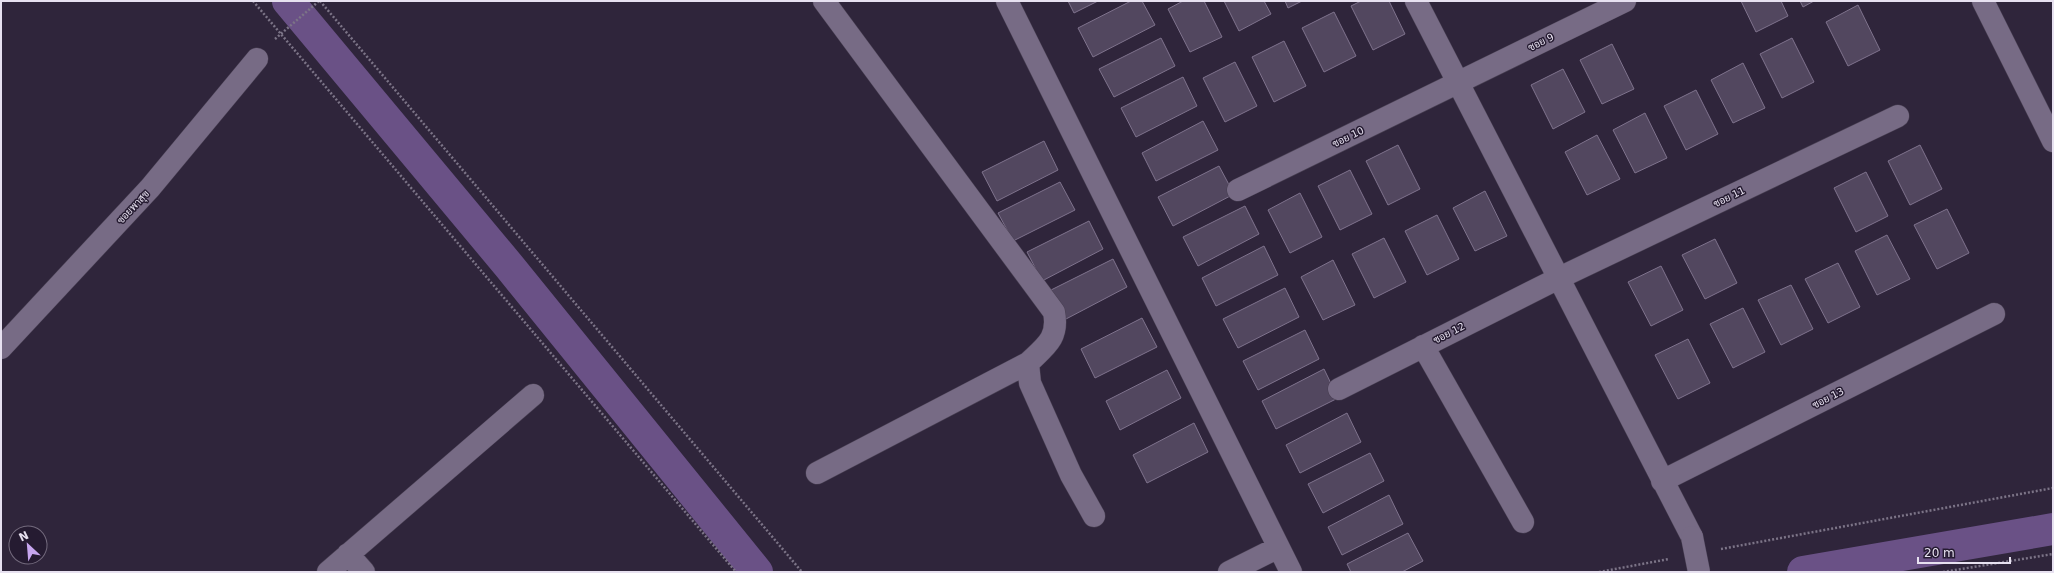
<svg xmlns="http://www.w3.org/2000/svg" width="2054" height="573" font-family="'DejaVu Sans',Sarabun,sans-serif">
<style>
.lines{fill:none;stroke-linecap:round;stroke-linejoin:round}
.canal{stroke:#6a5186;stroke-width:32}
.building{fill:#52475f;stroke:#7f738d}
.minor-casing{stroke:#494053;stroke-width:23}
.path{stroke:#7c7487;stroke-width:2.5;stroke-dasharray:2 2;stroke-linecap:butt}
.minor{stroke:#776b85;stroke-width:22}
.minor-bridge-casing{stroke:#494053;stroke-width:23;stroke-linecap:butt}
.minor-bridge{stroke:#776b85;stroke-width:22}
.labels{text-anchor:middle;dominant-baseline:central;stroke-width:3;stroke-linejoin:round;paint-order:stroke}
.street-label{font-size:10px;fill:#e7e1f0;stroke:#251b31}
</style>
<rect width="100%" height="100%" fill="#2f253b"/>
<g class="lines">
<path class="canal" d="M288 1 509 266 757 572
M1803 572 2053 529"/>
</g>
<path class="building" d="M1068 1H1098L1074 13Z
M1131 1H1142L1155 25 1093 57 1078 28Z
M1183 1H1204L1222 37 1190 52 1168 9Z
M1224 1H1264L1271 14 1239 31Z
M1285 1H1302L1288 8Z
M1361 1H1389L1405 34 1373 50 1351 6Z
M1741 1H1781L1788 16 1756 32Z
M1800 1H1814L1803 7Z
M1858 5 1880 50 1848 66 1826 22Z
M1334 12 1356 56 1324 72 1302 28Z
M1161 38 1175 66 1114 97 1099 69Z
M1792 38 1814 82 1782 98 1760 54Z
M1284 41 1306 86 1274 102 1252 57Z
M1612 44 1634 89 1602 104 1580 60Z
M1235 62 1257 106 1225 122 1203 78Z
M1743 63 1765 108 1733 123 1711 80Z
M1563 69 1585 112 1553 129 1531 85Z
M1183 77 1197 106 1136 137 1121 108Z
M1696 90 1718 134 1686 150 1664 106Z
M1645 113 1667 158 1635 173 1613 130Z
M1203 121 1218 150 1156 181 1142 153Z
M1597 135 1620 179 1587 195 1565 152Z
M1044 141 1058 170 997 201 982 172Z
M1398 145 1420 189 1388 205 1366 161Z
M1920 145 1942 189 1910 205 1888 161Z
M1219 166 1234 194 1173 226 1158 197Z
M1350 170 1372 214 1340 230 1318 186Z
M1866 172 1888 216 1856 232 1834 188Z
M1060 182 1075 210 1013 241 998 213Z
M1485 191 1507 236 1475 251 1453 208Z
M1300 193 1322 237 1290 253 1268 210Z
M1245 206 1259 234 1198 266 1183 237Z
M1947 209 1969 253 1937 269 1914 225Z
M1437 215 1459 259 1427 275 1405 231Z
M1089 221 1103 249 1042 281 1027 252Z
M1887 235 1910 279 1877 295 1855 251Z
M1384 238 1406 282 1374 298 1352 254Z
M1715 239 1737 283 1705 299 1682 255Z
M1264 246 1278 275 1216 306 1202 278Z
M1113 259 1127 287 1066 319 1051 290Z
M1333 260 1355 305 1323 320 1301 277Z
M1838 263 1860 307 1828 323 1805 279Z
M1661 266 1683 310 1651 326 1628 282Z
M1791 285 1813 329 1781 345 1758 300Z
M1285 288 1299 317 1238 348 1223 319Z
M1743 308 1765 352 1733 368 1710 324Z
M1142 318 1157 347 1095 378 1081 349Z
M1305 330 1319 359 1258 390 1243 361Z
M1688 339 1710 383 1678 399 1655 355Z
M1324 369 1338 398 1276 429 1262 401Z
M1167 370 1181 398 1120 430 1106 401Z
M1347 413 1361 442 1300 473 1286 445Z
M1194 423 1208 452 1147 483 1133 455Z
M1370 453 1384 481 1323 513 1308 484Z
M1389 495 1403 524 1342 555 1328 527Z
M1408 533 1423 561 1402 572H1351L1347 564Z"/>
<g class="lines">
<defs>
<path id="minor" d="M824 1 1054 312C1059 338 1046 346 1028 363L1030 383 1071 475 1094 516
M1007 1 1291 572
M1416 1 1692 537
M1983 1 2053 141
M1238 190 1625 1
M1423 346 1523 522
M1 348 150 188 257 59
M1339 389 1559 278 1898 116
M817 473 1028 363
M1662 481 1994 314
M348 554 364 572
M328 572 533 395
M1229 572 1277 548"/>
</defs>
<use href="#minor" class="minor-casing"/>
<path class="path" d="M253 1 736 572
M320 1 802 572
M275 39 319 1
M1721 549 2053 488
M1599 572 1669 559
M1943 572 2053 554"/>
<use href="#minor" class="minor"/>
<defs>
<path id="minor-bridge" d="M1692 537 1699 572"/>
</defs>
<use href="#minor-bridge" class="minor-bridge-casing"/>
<use href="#minor-bridge" class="minor-bridge"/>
</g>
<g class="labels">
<g class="street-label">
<text transform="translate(1541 42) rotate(-26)">ซอย 9</text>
<text transform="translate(1348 137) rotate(-26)">ซอย 10</text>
<text transform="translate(1729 197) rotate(-26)">ซอย 11</text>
<text transform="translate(133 207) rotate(-47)">ซอยพาสุข</text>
<text transform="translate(1449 333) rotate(-27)">ซอย 12</text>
<text transform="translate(1828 398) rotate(-27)">ซอย 13</text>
</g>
</g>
<rect width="2054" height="573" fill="none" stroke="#e7e1f0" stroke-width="4"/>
<g transform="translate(28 545) rotate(334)"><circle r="19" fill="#251b31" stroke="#736a7d"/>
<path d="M0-3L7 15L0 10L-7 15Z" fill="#c7a6ef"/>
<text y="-6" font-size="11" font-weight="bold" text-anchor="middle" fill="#e7e1f0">N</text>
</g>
<path d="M1918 557v6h92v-6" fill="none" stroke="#e7e1f0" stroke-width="2"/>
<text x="1924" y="557" font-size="12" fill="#e7e1f0" stroke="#251b31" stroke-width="3" paint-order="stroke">20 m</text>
</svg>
